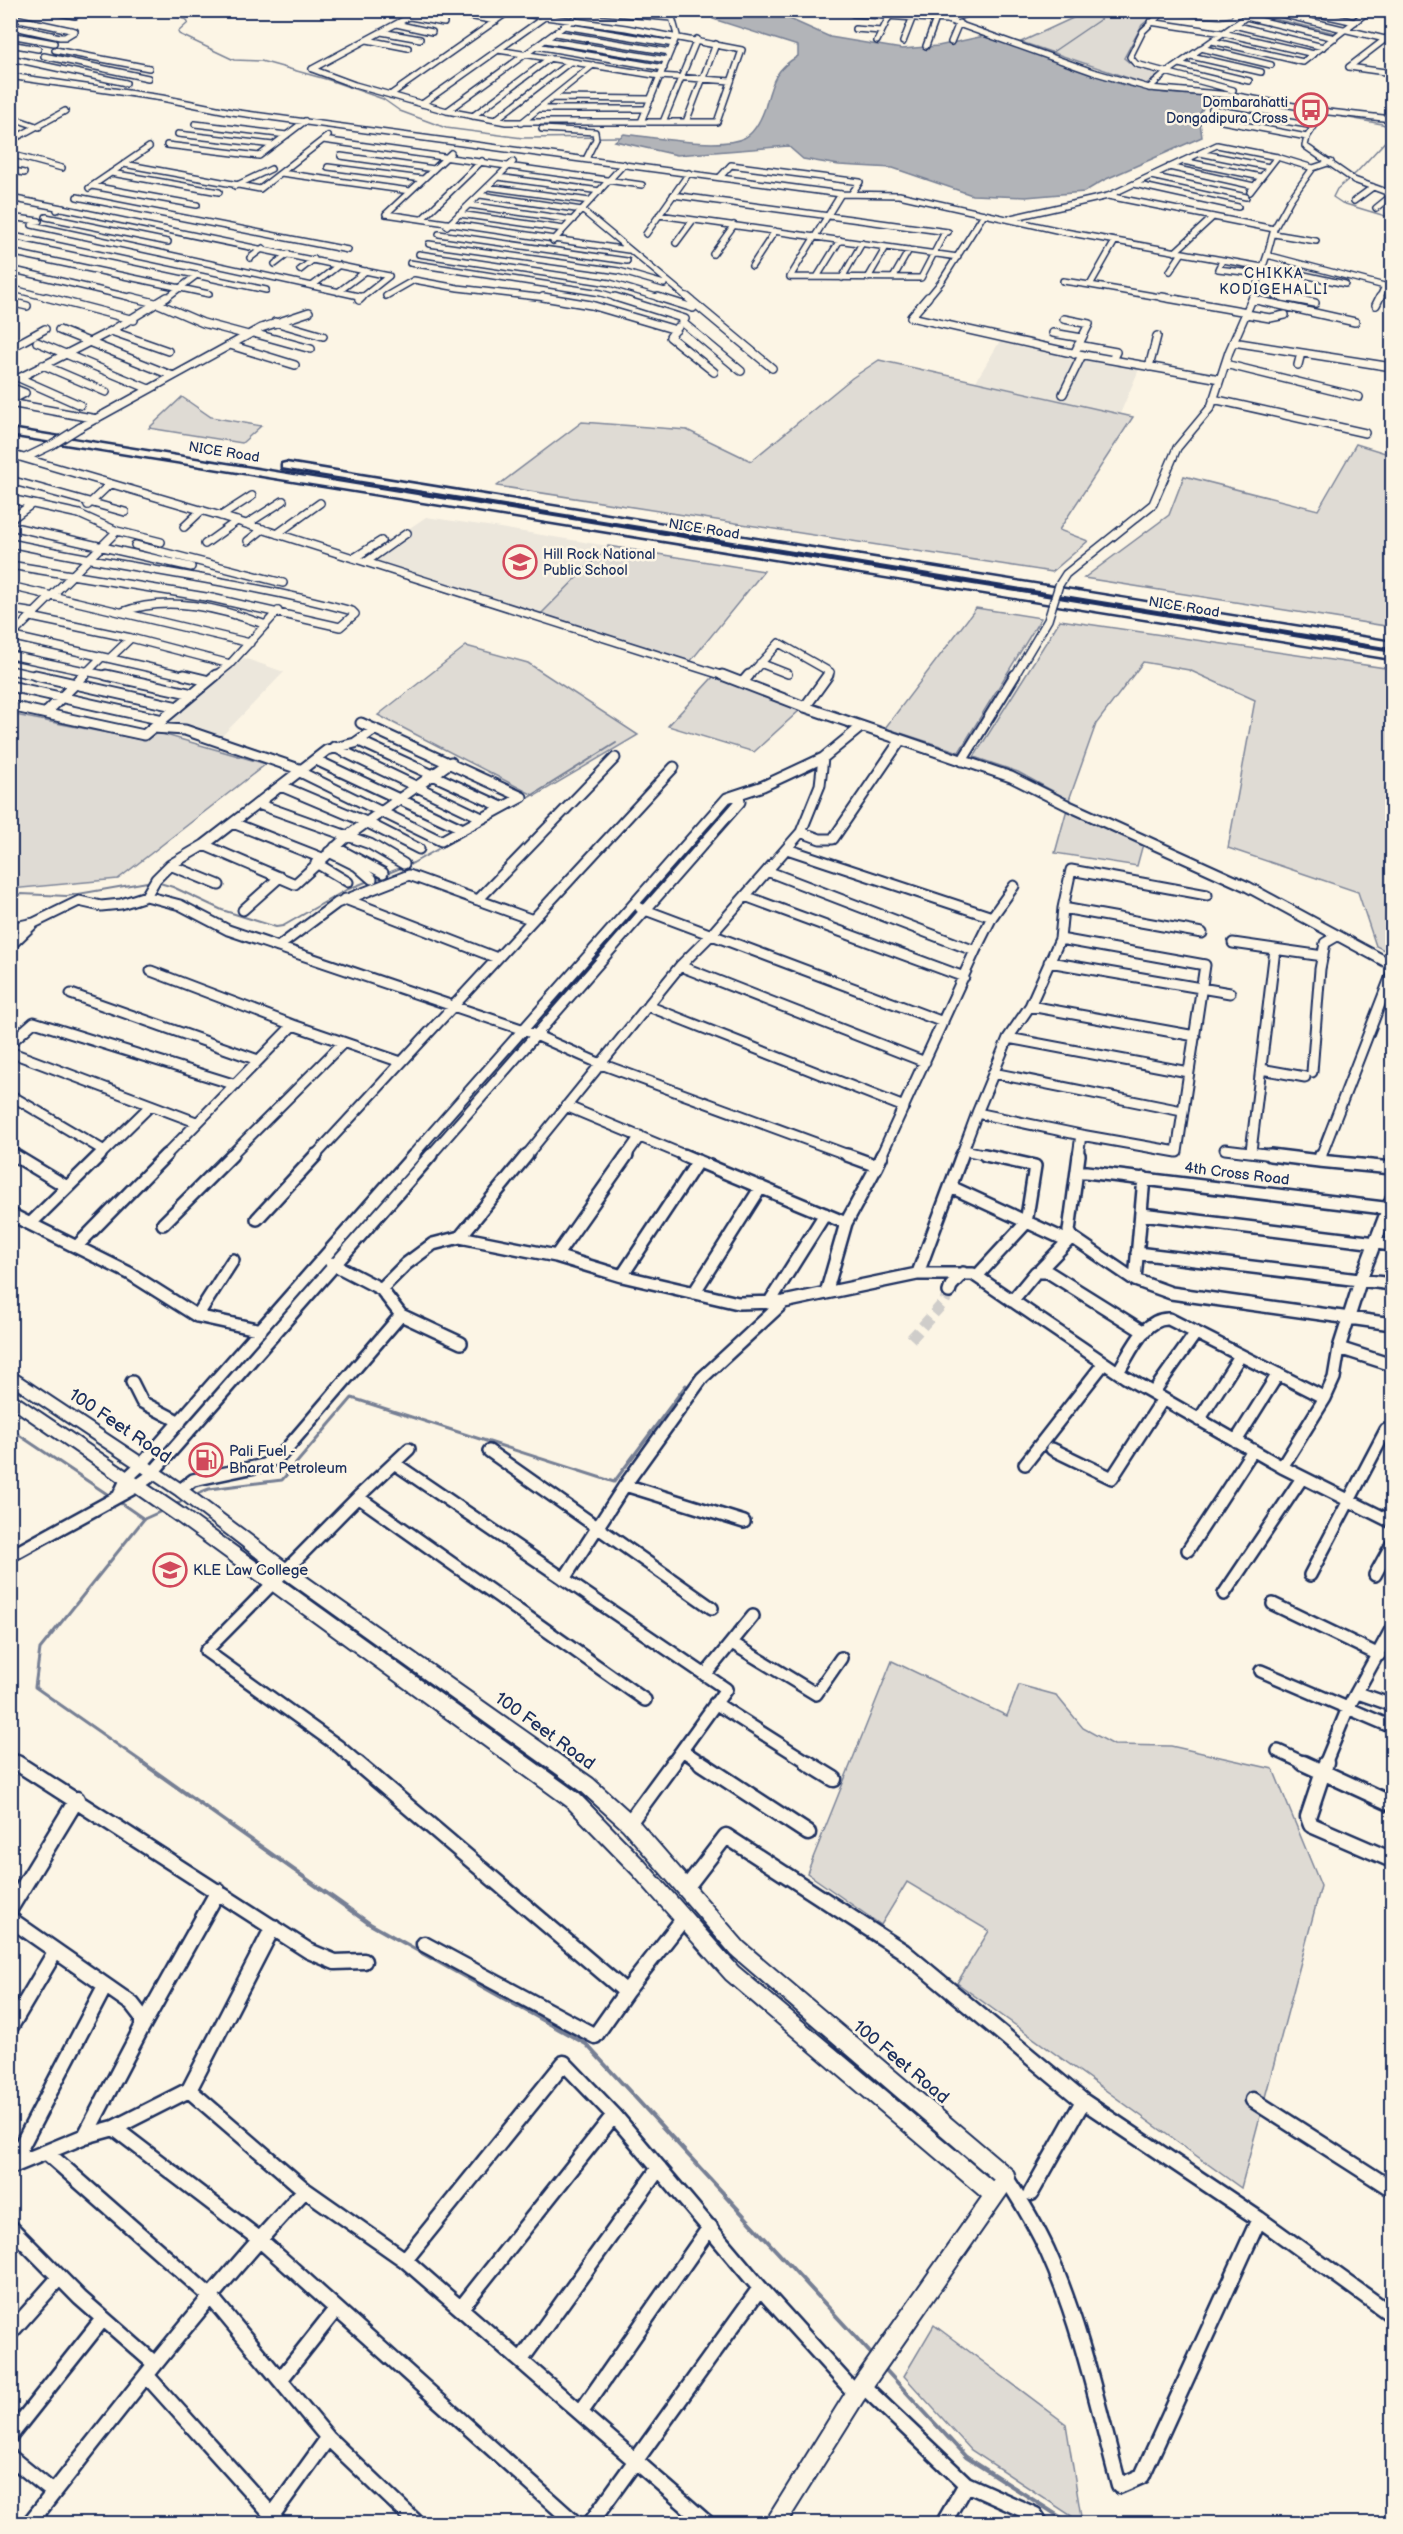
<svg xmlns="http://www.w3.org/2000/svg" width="1403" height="2534" font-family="'Balsamiq Sans',sans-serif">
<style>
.built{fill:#ece7dc}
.green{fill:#dfdbd4;stroke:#7d8599;stroke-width:1.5}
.water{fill:#b2b4b8;stroke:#767f94;stroke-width:1.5}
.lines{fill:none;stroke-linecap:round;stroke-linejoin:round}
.stream-far3{stroke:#767f94;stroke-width:1.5}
.stream-far2{stroke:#767f94;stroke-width:2}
.stream-far1{stroke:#767f94;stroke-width:3}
.stream{stroke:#767f94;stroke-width:4}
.minor-tunnel{stroke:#cfcdca;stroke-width:11;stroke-dasharray:11 6;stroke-linecap:butt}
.minor-far4-casing{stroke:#1b2f5e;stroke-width:8}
.minor-far3-casing{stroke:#1b2f5e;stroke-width:10}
.minor-far2-casing{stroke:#1b2f5e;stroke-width:13}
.minor-far1-casing{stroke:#1b2f5e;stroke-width:16}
.minor-casing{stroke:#1b2f5e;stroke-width:19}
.major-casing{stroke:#1b2f5e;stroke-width:4}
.highway-casing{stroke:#1b2f5e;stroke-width:5}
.minor-far4{stroke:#fcf5e5;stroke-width:5}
.minor-far3{stroke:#fcf5e5;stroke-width:7}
.minor-far2{stroke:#fcf5e5;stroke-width:9}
.minor-far1{stroke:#fcf5e5;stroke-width:11}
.minor{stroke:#fcf5e5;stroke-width:14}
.major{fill:#fcf5e5;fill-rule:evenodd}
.highway{fill:#fcf5e5;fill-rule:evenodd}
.minor-bridge-casing{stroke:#1b2f5e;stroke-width:10;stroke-linecap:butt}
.minor-bridge{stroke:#fcf5e5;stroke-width:7}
.labels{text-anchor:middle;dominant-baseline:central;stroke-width:5;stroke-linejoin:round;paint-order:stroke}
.far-poi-label{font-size:14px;fill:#1b2f5e;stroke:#fcf5e5;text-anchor:end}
.far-neighbourhood-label{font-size:14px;letter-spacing:1.5px;fill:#1b2f5e;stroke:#fcf5e5}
.far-street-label{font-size:14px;fill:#1b2f5e;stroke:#fcf5e5}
.street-label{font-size:15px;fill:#1b2f5e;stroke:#fcf5e5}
.poi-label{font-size:15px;fill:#1b2f5e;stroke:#fcf5e5;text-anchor:start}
.near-street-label{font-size:18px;fill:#1b2f5e;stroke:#fcf5e5}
</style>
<rect width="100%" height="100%" fill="#fcf5e5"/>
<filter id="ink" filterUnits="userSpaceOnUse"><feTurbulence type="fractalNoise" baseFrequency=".0167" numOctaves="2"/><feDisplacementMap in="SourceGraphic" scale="12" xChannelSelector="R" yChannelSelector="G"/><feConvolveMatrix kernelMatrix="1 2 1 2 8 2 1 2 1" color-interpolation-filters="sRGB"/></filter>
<g filter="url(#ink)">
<path class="built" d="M1000 341 1067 354 1140 367 1120 414 976 381Z
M426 517 494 527 608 546 541 614 364 559Z
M244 658 284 672 221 737 169 721Z"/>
<path class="green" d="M1090 10 1159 11 1142 25 1124 58 1135 67 1161 74 1146 84 1021 42Z
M879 360 1133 417 1059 530 1088 541 1052 572 497 486 582 422 687 430 751 461 852 378Z
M182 397 211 417 261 426 242 443 149 428Z
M1356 444 1392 455V627L1084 578 1169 515 1184 476 1318 510Z
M608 546 764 571 690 662 541 614Z
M976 608 1041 618 959 752 885 728Z
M1060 620 1392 669V954L1376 946 1358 892 1228 848 1255 700 1189 670 1143 662 1096 724 1069 800 1018 772 974 757Z
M466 646 528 663 638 735 535 796 378 715Z
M713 677 801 709 754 752 668 726Z
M10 714 143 740 159 733 266 764 118 879 11 889Z
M1067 809 1143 844 1137 866 1055 853Z
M892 1661 1007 1716 1019 1685 1056 1695 1083 1728 1114 1745 1171 1746 1273 1769 1321 1886 1241 2188 957 1983 989 1931 907 1882 881 1925 807 1873Z
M934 2325 1066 2424 1082 2523 971 2450 904 2376Z"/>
<path class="water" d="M712 11H772L830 37 902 49 938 46 984 36 1123 85 1164 93 1210 96 1199 115 1202 137 1104 180 1084 192 1026 197 972 195 893 168 839 165 803 159 788 146 677 155 615 141 624 134C652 137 720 150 744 138 755 133 761 119 765 108 772 83 774 70 798 56V46L713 19Z"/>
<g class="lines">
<path class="stream-far3" d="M156 10 187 20 188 23 178 32 179 34 234 60 261 61 329 80 383 99 400 111 446 128 523 138 619 137
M1125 10 1220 19 1231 17 1235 10
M1236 10 1335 33
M1048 55 1114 10
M1207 97 1231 98
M1311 111 1382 124 1392 128
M1392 128V134L1356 173 1337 189 1333 197 1342 203 1392 218"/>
<path class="stream-far2" d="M523 801 616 743
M10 897 21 894 67 896 153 881 173 887 222 910 276 927 283 926 346 890 413 863 515 806"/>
<path class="stream-far1" d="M10 1429 110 1496
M194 1495 209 1489 282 1480 352 1398 614 1482 686 1385
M118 1501 144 1519 40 1649 35 1687 145 1764
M173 1506 186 1499
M144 1519 164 1510"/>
<path class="stream" d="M143 1763 370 1924 586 2044 874 2357
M883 2367 966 2457 1071 2524"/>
<path class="minor-tunnel" d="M911 1339 945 1301 949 1292"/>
<defs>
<path id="minor-far4" d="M45 10 75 16
M435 10 496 21
M847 10 853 14 947 20 1093 72 1149 88 1231 95 1329 112 1392 119
M1165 10 1143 31 1130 57 1136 64 1233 90
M1263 10 1385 39
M1301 10 1355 22
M1347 10 1365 14
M599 12 672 18
M821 13 825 10
M10 17 75 31 65 37H60L10 26
M410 17 444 23
M1246 17 1335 38
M950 19 980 10
M1150 22 1223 33 1314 54
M396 24 432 32
M1234 25 1323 47
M564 26 674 44
M855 29 881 31
M381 32 420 39
M555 33 670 52
M10 35 54 43
M367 40 408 48
M545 40 667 60
M877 41 889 17
M1212 41 1303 62 1370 10
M903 42 912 19
M951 42 959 23
M10 44 38 49
M536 46 664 68
M926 46 936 19
M1201 48 1271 65
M55 50 149 68
M498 50 660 76 731 81
M44 56 148 78
M1191 56 1261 72
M10 58 126 83
M1179 64 1249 81
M1349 67 1392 34
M1349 67 1392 73
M312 69 355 85 447 111 506 122H717L742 50 626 28 509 12
M312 69 422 10
M16 77 162 98 232 112 803 189 841 194 899 195 1065 232 1262 267
M1149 88 1166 73 1256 10
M390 95 511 10
M553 98 651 99
M422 104 549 14
M539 109H646
M447 111 574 19
M1324 111 1307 137 1305 146 1354 180 1392 194
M473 116 550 58
M10 117 39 127
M495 120 570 62
M641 122 677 35 670 10
M663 122 697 39
M686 122 716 44
M521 123 593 65
M195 124 287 135
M542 129 595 132 596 139 586 159
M178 134 273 145
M1307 137 1222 121 1212 109 1314 126
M323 140 642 185
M10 141 65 111
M167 145 259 156 305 121
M1200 153 1269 167
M10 154 62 168
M341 156 434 169
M1183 161 1261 177
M124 164 260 189 328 136
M328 167 422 179
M1169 167 1254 186
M10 170 24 173
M111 173 219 192
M281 173 410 191
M1151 176 1246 197
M498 177 600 191
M720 177 731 165 860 182 851 194
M1134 184 1238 207
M92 186 197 205
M235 186 271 169
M488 187 590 201
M89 188 149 147
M1250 192 1277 157
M480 195 582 210 689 299
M673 195 948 232
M1108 196 1274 229
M77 197 348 250
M10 198 62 208 57 210
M1354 201 1373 187
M469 205 573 220
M62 208 389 276
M1376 208 1392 195
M386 214 628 250
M386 214 451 153
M459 214 564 229
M1390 214 1392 212
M659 215 958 257
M10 217 39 221
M46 217 168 242
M1011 218 1108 196 1217 145 1277 157 1313 168
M422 219 482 161
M32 225 363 297
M447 226 513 162
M439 234 627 261
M646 234 689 173
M1274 234 1316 241
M13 236 266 290
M553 241 624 164
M1115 241 1090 285 1171 299
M676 243 693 220
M429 244 619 271 664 284
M10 252 209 294
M1175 252 1213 217
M419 254 610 283 663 299
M713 254 734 225
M1267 255 1274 229 1290 200 1313 168 1331 162
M250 258 263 248
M1222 261 1218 269 1260 274
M410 263 601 293 620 299
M275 264 288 254
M752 266 775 231
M10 269 137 299
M1262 269 1300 274 1345 284
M300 270 314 259
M1170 271 1182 253
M790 277 921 278 945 232
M790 277 841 194
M817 277 840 240
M842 278 862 243
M868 278 886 247
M893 278 909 250
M1063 281 1090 285
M312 286 339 265
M10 288 52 299
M338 292 366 271
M386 296 414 280 458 288 555 299
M1275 296 1291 299
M165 299 197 275
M360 299 389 276
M927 299 941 282 984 214
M1252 299 1267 255 1392 288
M1379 299 1385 286"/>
<path id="minor-far3" d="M46 297 134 320
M131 297 159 304 203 323 248 335
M543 297 591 305 676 330
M615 297 685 319
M658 297 693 308
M687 297 772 368
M928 297 911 317 1067 352 1220 379
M1162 297 1247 312
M1283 297 1315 303
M1252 299 1355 322
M359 300 362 297
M10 302 27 306
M1376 305 1380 297
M1246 314 1270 318 1285 315
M1064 319 1089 324 1074 354
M275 322 323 336
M682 322 741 371
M678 327 670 337 714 372
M59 330 173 376
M114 332 168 351
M253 333 311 349
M1053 333 1082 338
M37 342 149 389
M1233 342 1392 367
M230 345 295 365
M1078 345 1116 352 1113 358
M10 348 45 329
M1225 364 1359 397
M43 365 106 392
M1298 365 1301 353
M1149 367 1157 336
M19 378 111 331 167 297
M19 378 80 405
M10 387 25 393 10 401
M1063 394 1082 355
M1213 399 1365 433
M10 403 97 419
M79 428 261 328 309 312
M10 454 221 516 727 677
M25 458 52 445
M10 480 125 512
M10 499 79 514 117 531 161 542
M88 505 110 484
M221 516 252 496
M10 520 32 504
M247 524 283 501
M10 526 191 567
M184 527 202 510
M277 534 320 503
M248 541 263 529
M10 543C123 568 240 580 352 611L355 614 340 627 212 598 10 565
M205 544 237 521
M135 545 283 583
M354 558 381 541
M366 562 407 533
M1059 585 1066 574 1153 504 1177 448 1211 407 1229 352 1253 297
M10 586 250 643
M10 609 35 613
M122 612C169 595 220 608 266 625
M31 617 131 638 230 664
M10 636 191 677
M10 637 117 531
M10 655 113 677
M110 658 131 638
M760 663 788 674
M10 670 41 677
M82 677 102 657
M214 677 230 664 278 611
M748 677 779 643 830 672 826 677
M1014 677 1048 620 1052 607"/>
<path id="minor-far2" d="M35 675 178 707
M106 675 193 694
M184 675 209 681
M722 675 805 707 1011 777 1069 806 1248 887 1392 965
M743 682 749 675
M10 686 163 720
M10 706 144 735 216 675
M805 707 828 675
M46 713 84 675
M153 728 185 730 302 770
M359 741 502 807
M334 747 482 818
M316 760 463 829
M962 761 1015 675
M300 772 441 841 522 797 361 723
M281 786 366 822 419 849
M258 804 370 844 404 864
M233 823 322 858
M801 832 820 839H833L900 741
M204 845 295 884 349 835 451 762
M335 847 383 873
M787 849 992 917
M329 852 357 866 372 879
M316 863 348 882
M170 865 219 885
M767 871 975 951
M146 896 156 879 170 865 204 845 327 750 355 743 375 729
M745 896 964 977
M345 899 497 958
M478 900 615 758
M640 908 943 1022
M1063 908 1202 933
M243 910 280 877
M10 928 34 923 79 901 101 906 121 904 146 896 180 905 228 930 524 1030 601 1064 851 1156
M1060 939 1205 965 1177 1152 1081 1135
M1233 943 1323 956
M10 946 34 923
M278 947 337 903 409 875 533 920
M1049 962 1230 993
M680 966 925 1062
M151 971 293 1025 401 1062
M71 994 258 1060
M648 1006 904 1107
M1030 1006 1195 1036
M1008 1038 1188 1072
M10 1043 34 1022 233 1084
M10 1052 196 1122
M1261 1069 1305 1077
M1312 1072 1320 969 1325 943 1337 936
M993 1073 1182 1111
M10 1095 103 1150
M566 1106 686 1156
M1225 1149 1282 1156
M964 1150 992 1156
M1251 1151 1275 949
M10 1152 17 1156
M99 1156 150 1106
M165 1156 293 1025
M230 1156 343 1043
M315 1156 674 767
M412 1156 727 798 763 786 823 758 861 727
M430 1156 740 802 739 795
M526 1156 680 966 711 935 801 832 820 785 823 758
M626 1156 640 1136
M881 1156 975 951 992 917 1014 886
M961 1156 977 1113
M1078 1156 1081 1135 977 1113 1008 1038 1030 1006 1060 939 1063 908 1071 870 1207 895
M1321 1156 1392 973"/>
<path id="minor-far1" d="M14 1155 67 1187
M683 1155 846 1223
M847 1155 877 1166 846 1223 826 1293 917 1274H973L1125 1377 1282 1467 1392 1522
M1079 1155 1069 1231 1072 1237 1135 1280 1171 1293 1392 1324
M1270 1155 1319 1161
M1321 1155 1319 1161 1392 1168
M877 1166 882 1155
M1078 1171 1392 1209
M951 1187 1068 1241
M10 1214 129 1273 197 1316 261 1330
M1142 1214 1392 1245
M257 1219 316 1155
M30 1224 100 1155
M163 1224 232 1155
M460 1237 556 1256 622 1276 738 1303 784 1302 826 1293
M77 1246 166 1155
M1137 1253 1392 1284
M556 1256 627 1155
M331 1263 381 1289 406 1264 433 1244 460 1237 527 1155
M1040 1270 1071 1238
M918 1273 962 1155
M622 1276 698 1161
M977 1276 1026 1223 1035 1166 985 1155
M1135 1280 1144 1178
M381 1289 401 1315 461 1343
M949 1292 951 1286 963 1273
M694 1293 761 1187
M1012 1301 1036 1272H1048L1144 1332
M769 1303 825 1214
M197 1316 233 1260
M1339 1348 1392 1365
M1118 1372C1130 1354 1144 1317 1169 1319L1325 1398
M132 1382 142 1402 180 1422
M1153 1393 1195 1334
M1199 1420 1240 1356
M1236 1441 1278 1374
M1052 1449 1112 1478 1163 1399
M489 1451 712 1608
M394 1463 726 1689 672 1764
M1025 1464 1104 1363
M1282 1467 1325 1398 1334 1378 1339 1348 1361 1279 1392 1198
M625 1485 744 1522
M180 1490 193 1480 264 1465 282 1454 401 1315
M119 1495 127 1478 142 1464 414 1155
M358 1497 645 1700
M1188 1550 1253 1450
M10 1556 134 1488 148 1478 431 1155
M1310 1575 1386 1430
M1375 1575 1392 1544
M564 1579 625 1485 702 1378 784 1302
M1224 1594 1302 1478
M1273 1604 1379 1655
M732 1643 816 1694 841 1658
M1261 1671 1392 1727
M705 1675 753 1616
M1358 1693 1392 1705
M715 1703 811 1764
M682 1750 703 1764
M1278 1751 1306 1764
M10 1758 19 1764
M359 1764 338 1746 206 1651 358 1497 409 1449
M1325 1764 1348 1708 1392 1628"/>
<path id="minor" d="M17 1763 309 1951 335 1962 364 1961
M357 1763 626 1992 595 2036 424 1944
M701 1763 808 1833
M808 1763 834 1779
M1303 1763 1392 1804
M1326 1763 1308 1817 1311 1825 1392 1860
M629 1823 673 1763
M686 1888 726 1836 903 1951 1083 2101 1259 2219 1392 2315
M10 1909 77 1799
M10 1919 132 2004 142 2017V2027L85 2136
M626 1992 684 1918
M142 2027 218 1891
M10 2028 55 1952
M189 2090 273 1927
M1253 2100 1392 2189
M114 2128 259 2239 576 2524
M46 2152 211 2297 328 2438 418 2524
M11 2166 105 1986
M10 2167 85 2136 114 2128 189 2090 305 2190 405 2260 708 2524
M1006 2178C1021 2201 1035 2224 1047 2250 1081 2325 1098 2407 1119 2486L1142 2476 1259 2219
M1031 2193 1083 2101
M10 2227 80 2298 155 2364
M405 2260 564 2063 614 2115 760 2288 856 2394
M461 2308 614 2115
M10 2333 58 2279
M521 2360 659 2168
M147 2376 280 2524
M280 2380 336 2309
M862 2385 966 2484 1035 2515 1041 2524
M581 2412 710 2227
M10 2436 102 2320
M10 2457 53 2492
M29 2524C118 2411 206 2295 305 2190
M266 2524 328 2438
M590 2524 760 2288
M943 2524 966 2484"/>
<path id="major" d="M10 1370 185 1486 291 1566 593 1779 635 1817 744 1943 1013 2171 1015 2178 1013 2185 863 2401 786 2524H764L849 2387 982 2197 726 1979 633 1874 567 1806 176 1521 10 1406V1392L186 1511 579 1794 645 1862 738 1967 992 2181 994 2180 732 1955 623 1829 581 1791 281 1576 175 1494 10 1384Z"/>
<path id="highway" d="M10 429 1392 653V659L10 435Z
M286 463 1392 642V648L282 468V464Z"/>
</defs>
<use href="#minor-far4" class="minor-far4-casing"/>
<use href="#minor-far3" class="minor-far3-casing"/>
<use href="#minor-far2" class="minor-far2-casing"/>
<use href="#minor-far1" class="minor-far1-casing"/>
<use href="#minor" class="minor-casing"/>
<use href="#major" class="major-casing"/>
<use href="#highway" class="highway-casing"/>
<use href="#minor-far4" class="minor-far4"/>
<use href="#minor-far3" class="minor-far3"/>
<use href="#minor-far2" class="minor-far2"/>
<use href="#minor-far1" class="minor-far1"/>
<use href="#minor" class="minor"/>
<use href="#major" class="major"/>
<use href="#highway" class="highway"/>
<defs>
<path id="minor-bridge" d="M52 445 79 428
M1052 607 1059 585"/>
</defs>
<use href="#minor-bridge" class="minor-bridge-casing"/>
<use href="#minor-bridge" class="minor-bridge"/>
</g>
</g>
<defs>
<symbol id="bus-ring" viewBox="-11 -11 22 22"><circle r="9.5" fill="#fcf5e5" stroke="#d1495b" stroke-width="1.5"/><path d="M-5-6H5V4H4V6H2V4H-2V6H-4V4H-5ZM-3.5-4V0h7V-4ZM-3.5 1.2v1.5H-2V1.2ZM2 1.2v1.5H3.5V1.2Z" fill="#d1495b"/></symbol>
<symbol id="school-ring" viewBox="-11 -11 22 22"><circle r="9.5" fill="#fcf5e5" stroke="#d1495b" stroke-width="1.5"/><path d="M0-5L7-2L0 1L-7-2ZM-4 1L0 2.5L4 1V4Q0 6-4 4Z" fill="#d1495b"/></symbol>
<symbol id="fuel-ring" viewBox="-11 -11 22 22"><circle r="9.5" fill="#fcf5e5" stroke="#d1495b" stroke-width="1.5"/><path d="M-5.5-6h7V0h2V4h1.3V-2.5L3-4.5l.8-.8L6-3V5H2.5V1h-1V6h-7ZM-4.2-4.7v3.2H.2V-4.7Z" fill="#d1495b"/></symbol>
<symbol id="university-ring" viewBox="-11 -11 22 22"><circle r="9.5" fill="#fcf5e5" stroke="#d1495b" stroke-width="1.5"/><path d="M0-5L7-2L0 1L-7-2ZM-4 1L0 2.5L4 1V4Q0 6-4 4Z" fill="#d1495b"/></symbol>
</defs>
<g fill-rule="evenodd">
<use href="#bus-ring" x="1292" y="91" width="38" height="38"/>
<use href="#school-ring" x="501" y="543" width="38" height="38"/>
<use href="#fuel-ring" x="187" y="1441" width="38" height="38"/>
<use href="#university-ring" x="151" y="1551" width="38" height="38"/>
</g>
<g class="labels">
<g class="far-poi-label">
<text x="1288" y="102">Dombarahatti<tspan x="1288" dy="16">Dongadipura Cross</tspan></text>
<text x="543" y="554" text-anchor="start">Hill Rock National<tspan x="543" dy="16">Public School</tspan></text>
</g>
<g class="far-neighbourhood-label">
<text x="1274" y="273">CHIKKA<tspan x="1274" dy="16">KODIGEHALLI</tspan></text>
</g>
<g class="far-street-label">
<text transform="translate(224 452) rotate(9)">NICE Road</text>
<text transform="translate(704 529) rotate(9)">NICE Road</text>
<text transform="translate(1184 607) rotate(9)">NICE Road</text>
</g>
<g class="street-label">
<text transform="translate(1237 1174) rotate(7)">4th Cross Road</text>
</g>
<g class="poi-label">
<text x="229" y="1451">Pali Fuel -<tspan x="229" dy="17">Bharat Petroleum</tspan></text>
<text x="193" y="1570">KLE Law College</text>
</g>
<g class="near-street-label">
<text transform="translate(120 1426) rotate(34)">100 Feet Road</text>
<text transform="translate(545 1731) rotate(36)">100 Feet Road</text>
<text transform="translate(901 2062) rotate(40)">100 Feet Road</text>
</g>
</g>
<rect width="1403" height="2534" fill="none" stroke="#fcf5e5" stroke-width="36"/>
<rect x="18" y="18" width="1367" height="2498" fill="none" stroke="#1b2f5e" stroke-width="2" filter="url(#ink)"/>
</svg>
